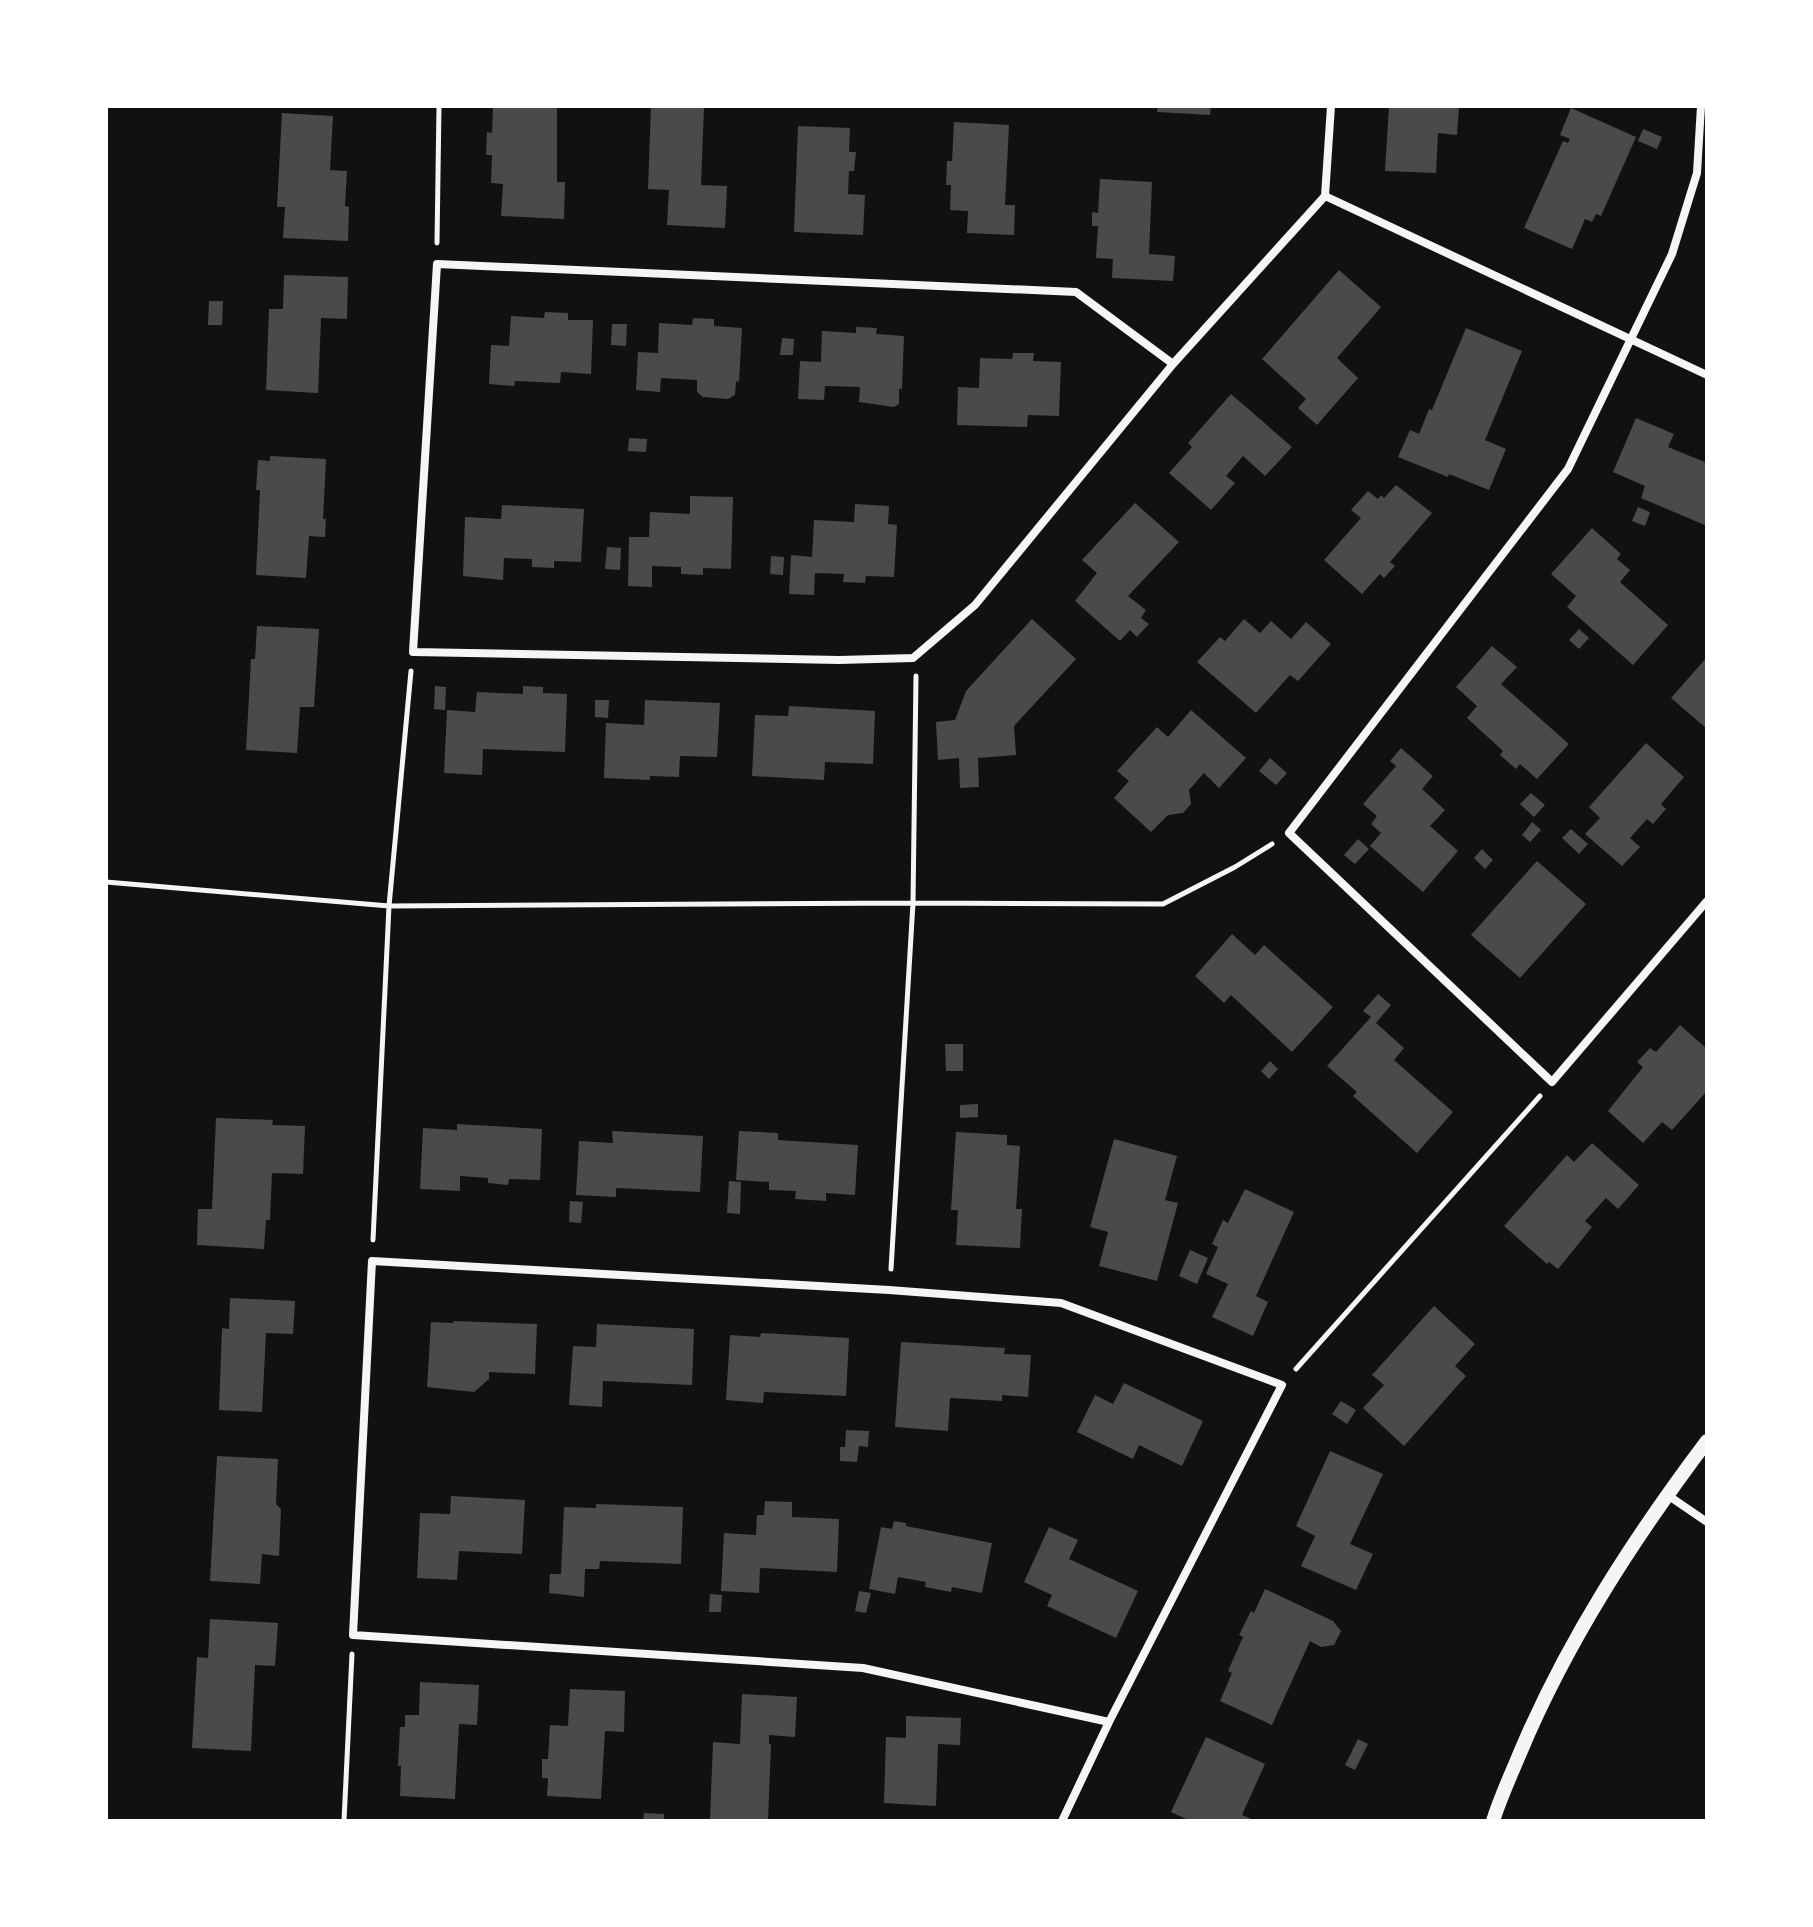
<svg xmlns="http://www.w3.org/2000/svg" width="1813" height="1927" font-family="Figtree,sans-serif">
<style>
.building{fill:#4a4a4a}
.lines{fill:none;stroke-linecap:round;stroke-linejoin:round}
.path{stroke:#f5f5f5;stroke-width:5}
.minor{stroke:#f5f5f5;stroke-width:8}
.tertiary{stroke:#f5f5f5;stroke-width:14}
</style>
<rect width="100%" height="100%" fill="#111"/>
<path class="building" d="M493 106H557V182H565L564 219 501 216 503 184 491 183 492 155H486L487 132 492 133Z
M651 106 704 107 701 185 727 186 725 228 667 225 669 190 648 189Z
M1158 106H1211L1210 115 1157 112Z
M1389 106H1459L1457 135 1438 133 1436 173 1385 171Z
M1571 108 1636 137 1601 216 1596 214 1592 222 1585 219 1572 249 1524 228 1563 141 1568 143 1570 139 1560 135Z
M282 113 333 116 330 170 347 171 345 206 349 207 348 241 283 238 285 207H277Z
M954 122 1009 125 1005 205H1015L1014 235 967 233 968 211 950 210 951 185H946L947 161H952Z
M798 126 850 128 849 152H856L854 171H849L848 194 865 195 863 235 794 232Z
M1643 129 1662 137 1657 149 1638 141Z
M1100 179 1152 182 1149 254 1175 256 1173 281 1112 278 1113 259 1096 258 1098 226H1092V212L1098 213Z
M1339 270 1381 307 1337 358 1358 378 1317 425 1298 408 1306 399 1262 359Z
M284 275 348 277 347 319 321 318 318 393 266 390 269 309H283Z
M209 301H223L222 325H208Z
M545 312 568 313V320H593L591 374 561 372 560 383 515 381 514 386 489 384 491 345 509 346 511 316 544 318Z
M693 318 714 319V326L742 328 739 382 736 381 735 395 728 399 703 397 697 392V380L661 378 660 392 636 390 638 352 658 353 659 323 692 325Z
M612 324H627L626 346 611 345Z
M856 327 877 328 876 334 904 336 902 389H899V404L894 407 859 402 860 387 825 386 824 400 798 399 800 361 821 362 822 331 856 333Z
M1466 328 1522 351 1485 440 1506 449 1489 490 1449 474 1448 477 1398 457 1410 430 1419 434 1429 409 1432 410Z
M782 338 794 339 793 355H780Z
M1013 353H1034L1033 361 1061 362 1059 416 1028 415 1027 427 957 425 958 387 979 388 980 358 1012 359Z
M1231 394 1292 447 1265 476 1243 456 1226 476 1235 483 1211 510 1169 473 1192 447 1188 443Z
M1636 418 1674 434 1668 447 1707 463V526L1641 498 1645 486 1613 472Z
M629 438 647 439 646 452 628 451Z
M270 456 326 459 323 519H326L325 537 309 536 306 578 256 575 260 490H256L258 460 270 461Z
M1396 485 1432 513 1390 562 1395 566 1384 578 1380 574 1362 594 1324 560 1361 518 1351 510 1368 491 1378 499 1381 495 1384 498Z
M690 496 733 497 731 569 703 568V575L681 574V567L652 566V587L628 586 629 537H649L650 512 690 514Z
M1135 503 1179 542 1128 596 1146 610 1141 618 1149 624 1137 637 1130 630 1120 641 1075 601 1097 573 1082 560Z
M855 504 889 506 888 524 897 525 894 577 866 576 865 583 843 582 844 574 815 573 814 595 789 594 791 555 812 557 814 520 854 522Z
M502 505 584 509 581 562 554 561V568L532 567V559L504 558 503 580 463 576 465 517 501 519Z
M1638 507 1650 512 1645 526 1632 521Z
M1592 528 1621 554 1617 559 1630 570 1620 582 1668 625 1633 665 1567 607 1576 596 1551 574Z
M607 547 621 548 620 570 605 569Z
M771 556 784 557 783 575 770 574Z
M1032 619 1076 659 1014 726 1016 755 978 758 979 787 960 788 959 758 938 760 936 722 955 720 966 691Z
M1244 619 1260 633 1271 621 1291 639 1306 622 1331 644 1298 681 1290 675 1256 713 1197 662 1220 637 1225 641Z
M257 626 319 629 314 707H300L297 753 246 750 251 659H255Z
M1579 629 1589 638 1579 649 1569 640Z
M1492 646 1517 667 1501 684 1569 744 1537 779 1520 764 1516 769 1500 755 1503 751 1467 718 1477 706 1456 687Z
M1707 657V729L1671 698Z
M435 686 446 687 445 710 434 709Z
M523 686 543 687V693L567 694 565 752 483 749 482 775 444 773 447 710 475 712 477 692 523 694Z
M595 700H609L608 718 595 717Z
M645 700 720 703 717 757 680 756 679 777 650 776V780L604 778 606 723 644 725Z
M789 706 875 711 873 764 825 762 824 780 752 776 755 715 788 716Z
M1191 710 1246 758 1219 788 1204 773 1189 790 1191 804 1183 813 1168 815 1151 832 1114 798 1129 781 1117 771 1157 727 1168 737Z
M1646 743 1684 777 1661 804 1666 809 1653 824 1647 819 1630 838 1640 847 1622 866 1585 834 1600 818 1589 807Z
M1401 748 1433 776 1422 789 1445 810 1430 826 1458 851 1423 892 1370 846 1381 833 1371 824 1377 816 1363 804 1396 766 1390 761Z
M1270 758 1287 773 1276 785 1259 771Z
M1531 793 1545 805 1534 817 1520 804Z
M1532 822 1541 830 1530 842 1522 835Z
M1571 829 1588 844 1579 854 1562 838Z
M1358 839 1369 849 1355 864 1344 855Z
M1482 849 1493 860 1485 869 1474 858Z
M1537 861 1586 904 1520 978 1471 935Z
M1232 934 1255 955 1264 945 1333 1007 1292 1052 1231 995 1224 1003 1195 976Z
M1378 994 1391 1005 1376 1023 1404 1048 1394 1060 1453 1112 1417 1153 1353 1096 1357 1092 1327 1066 1371 1017 1363 1011Z
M1680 1025 1707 1049V1091L1672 1130 1662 1122 1643 1143 1608 1111 1643 1067 1637 1062 1650 1048 1656 1052Z
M945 1044H963V1071H946Z
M1270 1061 1278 1069 1269 1079 1261 1071Z
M978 1104V1117L960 1118V1105Z
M216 1118 273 1120 272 1125 305 1126 303 1174 272 1173 270 1220H266L264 1249 197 1245 198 1209H212Z
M457 1124 542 1129 540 1180 509 1179 508 1185 488 1183V1178L460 1176V1191L420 1189 423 1128 457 1130Z
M612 1131 703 1136 700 1192 616 1188V1197L576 1195 579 1141 613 1143Z
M739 1131 778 1133V1140L858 1145 855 1195 826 1193V1201L795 1199 796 1191 769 1190V1182L736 1180Z
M956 1132 1007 1135V1145L1020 1146 1016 1209H1022L1020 1248 956 1245 958 1210H951Z
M1114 1139 1177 1156 1165 1200 1178 1203 1157 1281 1099 1266 1108 1232 1090 1227Z
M1592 1143 1639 1185 1618 1209 1606 1198 1585 1221 1592 1227 1558 1269 1549 1262 1547 1264 1504 1226 1567 1155 1574 1162Z
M729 1181 741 1182 740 1214 727 1213Z
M1245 1189 1294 1212 1256 1296 1268 1302 1253 1336 1212 1317 1228 1284 1206 1274 1218 1247 1212 1244 1223 1220 1228 1223Z
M570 1201 583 1202 581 1223 569 1222Z
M1190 1250 1208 1258 1197 1284 1179 1276Z
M230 1298 295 1301 293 1334 266 1333 262 1412 219 1410 222 1328 229 1329Z
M1434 1306 1475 1344 1455 1366 1466 1376 1404 1446 1363 1408 1384 1385 1372 1375Z
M453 1321 537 1324 535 1374 489 1372V1379L474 1392 427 1387 431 1322 454 1323Z
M597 1324 694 1329 692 1385 603 1381 602 1407 569 1405 573 1346 596 1347Z
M761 1333 849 1338 846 1396 764 1392 763 1403 726 1400 730 1335 760 1337Z
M901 1342 1005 1348 1004 1354 1031 1355 1028 1397 1002 1395V1401L950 1398 948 1431 895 1427Z
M1124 1383 1203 1421 1182 1466 1139 1445 1133 1459 1077 1432 1095 1395 1113 1404Z
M1341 1401 1356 1410 1347 1424 1332 1414Z
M846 1430 869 1431 868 1447 859 1446 857 1462 840 1461V1447H845Z
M1330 1451 1383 1474 1350 1544 1373 1554 1356 1590 1301 1566 1315 1536 1296 1526Z
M217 1456 278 1459 276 1504 281 1509 279 1556 262 1554 260 1584 210 1581Z
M451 1496 525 1500 522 1554 459 1551 457 1580 417 1578 420 1513 450 1514Z
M765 1501 792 1502V1517L839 1519 837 1572 760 1568 759 1593 721 1591 724 1533 756 1535 757 1515H764Z
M596 1504 683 1507 681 1564 600 1561 599 1569H585L584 1597 549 1593 550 1574H561L564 1507 596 1508Z
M894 1521 906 1523V1526L992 1543 982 1593 952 1587 951 1592 925 1587 926 1582 898 1577 895 1594 869 1589 881 1527 892 1529Z
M1049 1527 1078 1540 1069 1559 1138 1591 1116 1638 1047 1606 1052 1595 1024 1582Z
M1265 1589 1333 1621 1341 1631 1334 1645 1321 1647 1310 1641 1272 1725 1220 1701 1232 1673 1228 1671 1243 1637 1239 1635 1251 1611 1254 1613Z
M859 1591 871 1593 866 1613 855 1611Z
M710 1594 722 1595 721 1612H709Z
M210 1619 278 1623 275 1666 255 1665 251 1751 192 1748 197 1657 208 1658Z
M420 1682 479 1685 477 1725 459 1724 455 1799 400 1796 401 1766H398L400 1727H405V1715H419Z
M570 1689 625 1691 624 1732 605 1731 601 1799 547 1796 548 1778H542V1759H548L550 1725 568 1726Z
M742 1694 797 1697 795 1737 769 1735V1744H771L768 1821 710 1820 713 1742 740 1744Z
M906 1716 961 1718 960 1745 938 1744 936 1806 884 1803 886 1737 906 1738Z
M1206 1737 1265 1764 1242 1815 1256 1821H1185L1186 1819 1171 1812Z
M1358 1739 1368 1744 1355 1770 1345 1765Z
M644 1813 664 1814V1821H643Z"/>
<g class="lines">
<path class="path" d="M437 243 439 106
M106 882 389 906 411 671
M373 1240 389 906 913 903 1163 904 1235 867 1272 844
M891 1269 913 903 916 676
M1296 1369 1540 1096
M344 1821 352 1654"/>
<path class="minor" d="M1701 106 1697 173 1672 254 1568 469 1289 833 1552 1082 1707 901
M1325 196 1707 375
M1325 196 1331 106
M1173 364 1076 292 437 264 413 652 839 660 913 658 975 605 1173 364 1325 196
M1666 1494 1707 1522
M1062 1821 1109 1722 1282 1385 1061 1303 889 1290 372 1261 353 1635 863 1668 1109 1722"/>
<path class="tertiary" d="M1493 1821C1500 1798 1511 1775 1520 1753 1567 1641 1634 1538 1707 1441"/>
</g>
<rect width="1813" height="1927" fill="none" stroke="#ffffff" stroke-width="216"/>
</svg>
